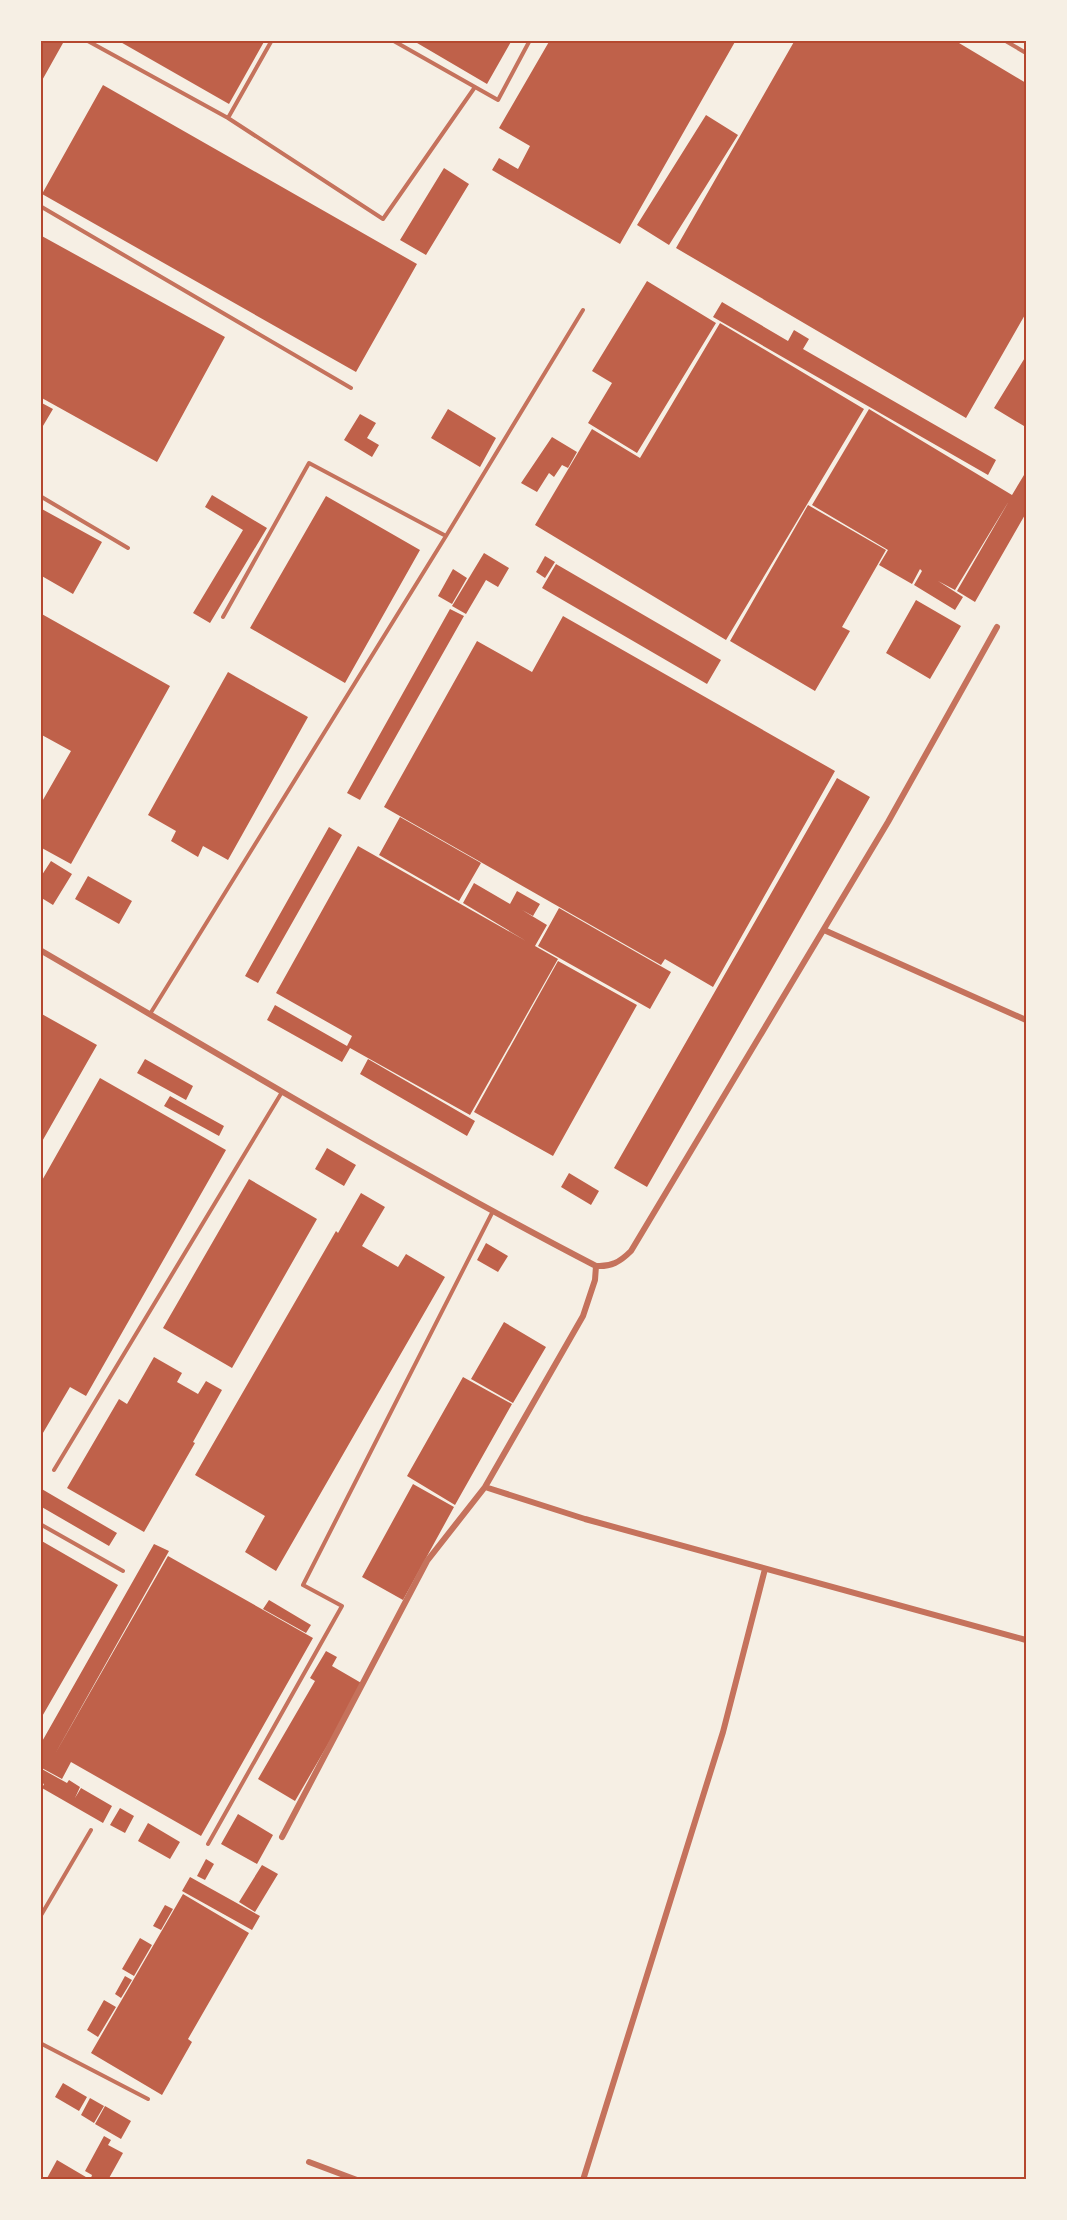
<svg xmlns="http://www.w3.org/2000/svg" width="1067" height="2220" font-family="'IBM Plex Serif',serif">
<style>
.building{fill:#bf614a}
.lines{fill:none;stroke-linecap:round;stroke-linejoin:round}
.service{stroke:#c5725c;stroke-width:4}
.minor{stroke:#c5725c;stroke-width:6}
.neatline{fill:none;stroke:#b5482f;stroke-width:2}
</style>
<rect width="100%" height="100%" fill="#f6efe4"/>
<path class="building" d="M40 40H58L63 43 40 84Z
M117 40H265L229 104Z
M412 40H512L487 84Z
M550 40H736L620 244 492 170 499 158 518 169 530 146 499 128Z
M795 40H954L1026 83V313L966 418 676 248Z
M103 85 417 264 356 372 42 194Z
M706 115 738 135 669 245 637 225Z
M444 168 469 184 426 255 400 240Z
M40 235 225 337 157 462 40 397Z
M647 281 716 323 637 453 588 423 612 383 592 371Z
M722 302 788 341 794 330 809 339 803 349 996 460 988 475 713 317Z
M720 323 864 409 726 640 535 525 592 429 640 458Z
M1026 356V421L1024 426 994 408Z
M40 402 53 409 40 431Z
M448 409 496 438 480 467 431 438Z
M869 409 1012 495 1024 475 1026 476V513L975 602 957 591 1009 501 955 590 938 581 963 597 955 610 914 585 922 571 920 569 912 584 879 565 888 550 812 505Z
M360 414 376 423 367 438 379 445 372 457 344 440Z
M552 437 577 452 568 468 562 465 554 477 549 473 537 492 521 483Z
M212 495 267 528 210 623 193 613 243 530 205 507Z
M326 496 420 550 345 683 250 628Z
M808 505 886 550 842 627 850 631 815 691 730 641Z
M40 508 102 542 73 594 40 575Z
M484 553 509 568 498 587 486 580 466 614 452 606Z
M545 556 555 562 545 578 536 572Z
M556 564 721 660 707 684 542 588Z
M453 569 467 578 452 604 438 596Z
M916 600 961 626 930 679 886 653Z
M450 609 464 616 360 800 347 793Z
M40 613 170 686 71 864 40 847V805L71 751 40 734Z
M563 616 835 771 713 987 665 959 661 965 384 807 477 641 532 672Z
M228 672 308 717 228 860 203 846 198 857 171 841 176 831 148 815Z
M837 778 870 797 647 1187 614 1168Z
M400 817 481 863 459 901 379 855Z
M329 827 342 835 258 983 245 976Z
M358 846 526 941 463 903 474 883 510 904 517 891 540 904 533 916 522 910 547 925 535 946 558 959 470 1115 350 1048 342 1062 267 1020 275 1005 347 1046 352 1036 276 993Z
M51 861 72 874 53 905 40 897V878Z
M88 876 132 901 119 924 75 899Z
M559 908 671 972 650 1009 538 946Z
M558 961 637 1005 553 1156 474 1112Z
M40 1013 97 1045 40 1145Z
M145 1059 193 1086 186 1100 137 1073Z
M368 1059 475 1121 467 1136 360 1074Z
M100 1078 226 1150 86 1396 70 1387 40 1438V1184Z
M170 1096 224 1126 219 1136 164 1106Z
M327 1148 356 1165 344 1186 315 1169Z
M569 1173 599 1191 591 1205 561 1187Z
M249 1179 317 1219 232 1368 163 1328Z
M361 1193 385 1207 362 1246 398 1267 406 1254 445 1277 276 1571 245 1552 265 1516 195 1475 336 1231 338 1233Z
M486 1243 508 1256 498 1272 477 1260Z
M504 1322 546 1347 513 1403 471 1379Z
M154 1357 182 1373 177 1382 198 1394 206 1381 222 1390 193 1442 195 1443 144 1532 67 1488 119 1399 127 1404Z
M463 1377 512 1404 455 1505 407 1476Z
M413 1484 454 1507 403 1600 362 1577Z
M40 1488 117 1533 109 1546 40 1506Z
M40 1540 118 1585 40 1720Z
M154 1544 169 1551 55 1754 168 1556 313 1638 201 1836 71 1762 62 1779 40 1767V1745Z
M269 1600 311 1625 306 1633 263 1609Z
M326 1651 337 1657 332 1666 363 1684 295 1801 258 1779 315 1681 310 1678Z
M40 1768 67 1783 69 1780 80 1787 75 1798 81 1788 112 1806 103 1823 42 1788 44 1784 40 1782Z
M120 1808 134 1816 125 1833 110 1825Z
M238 1814 273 1835 257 1864 221 1844Z
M148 1823 180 1842 170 1859 138 1841Z
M206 1859 214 1864 205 1880 197 1876Z
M262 1865 278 1874 255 1912 239 1902Z
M190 1877 260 1916 252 1930 182 1891Z
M183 1894 249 1933 188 2039 192 2042 162 2095 91 2053Z
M165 1905 173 1909 161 1930 153 1926Z
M140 1938 152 1945 134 1976 122 1969Z
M125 1976 132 1980 121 1998 115 1994Z
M104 2000 116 2007 98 2037 87 2030Z
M63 2083 87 2097 79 2111 55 2097Z
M90 2098 104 2106 94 2123 81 2115Z
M105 2106 131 2121 121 2139 95 2124Z
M104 2136 111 2140 108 2145 123 2153 108 2180H94L91 2178 92 2175 85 2171Z
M57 2160 91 2180H46Z"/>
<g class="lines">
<path class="service" d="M86 40 228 118 383 219 475 87
M392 40 498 100 530 40
M1004 40 1026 53
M228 118 272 40
M40 206 351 388
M40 496 128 548
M223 617 309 463 446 536
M150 1014 446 536 583 310
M54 1470 282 1092
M40 1524 123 1571
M208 1844 342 1606 303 1585 493 1211
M40 1917 91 1830
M40 2043 148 2099"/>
<path class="minor" d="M824 930 1026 1020
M40 950C224 1057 407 1168 596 1266 611 1267 620 1262 631 1251L888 822 997 627
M485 1487 583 1316 595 1280 596 1266
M282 1837 427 1561 485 1487 585 1519 1026 1640
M309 2162 357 2180
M583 2180 723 1732 765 1569"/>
</g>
<rect width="1067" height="2220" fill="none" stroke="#f6efe4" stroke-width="84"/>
<rect x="42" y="42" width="983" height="2136" class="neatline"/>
</svg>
